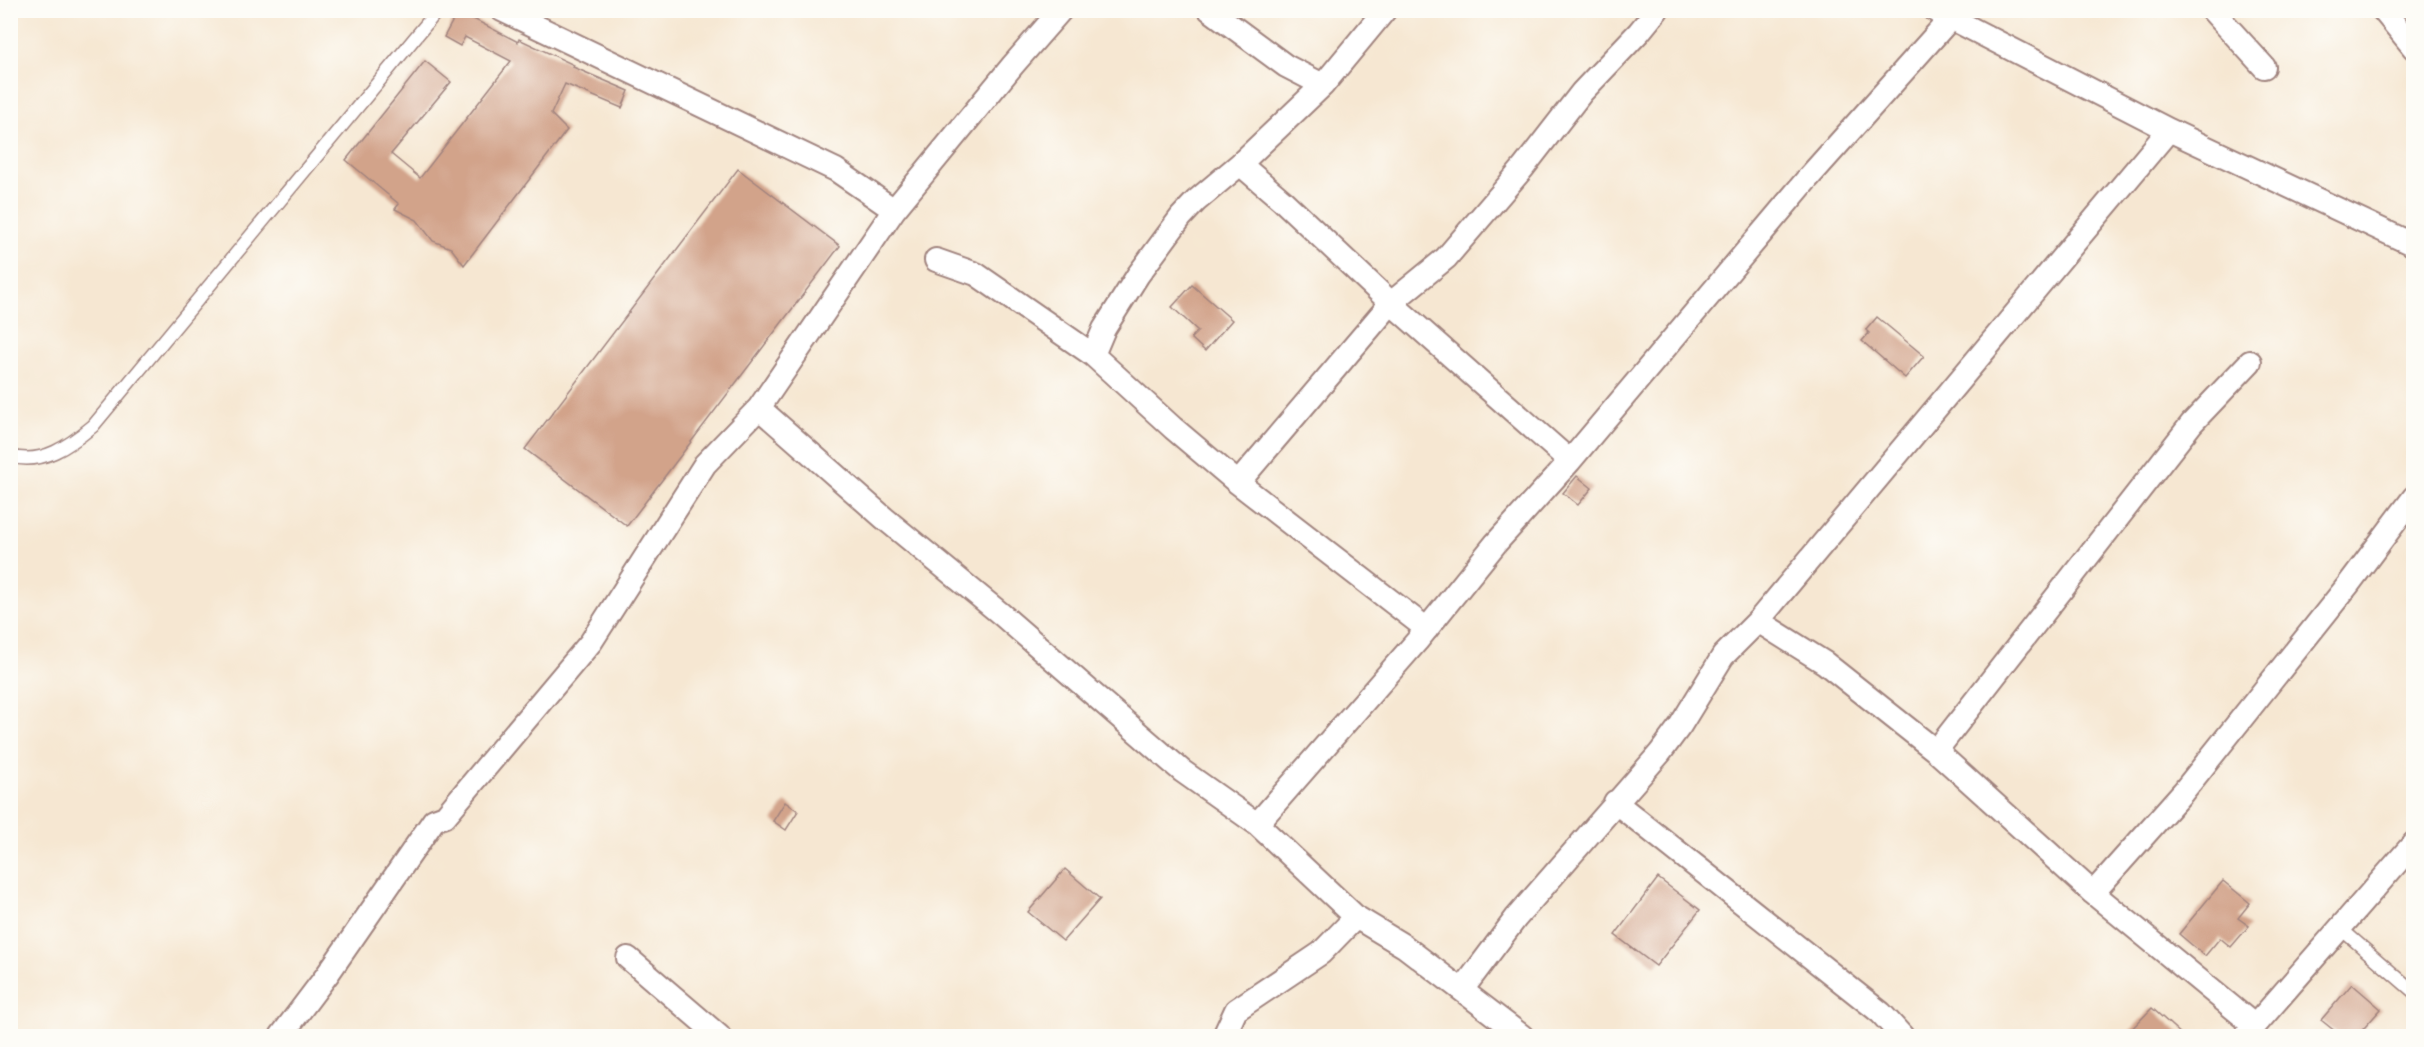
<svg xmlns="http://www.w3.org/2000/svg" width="2424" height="1047" font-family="'Shantell Sans',sans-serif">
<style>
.building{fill:#d2a38a}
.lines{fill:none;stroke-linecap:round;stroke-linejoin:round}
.service-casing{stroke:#a0837e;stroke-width:15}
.minor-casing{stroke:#a0837e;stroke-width:26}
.service{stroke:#fff;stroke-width:12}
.minor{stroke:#fff;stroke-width:22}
</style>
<rect width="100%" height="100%" fill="#fdfcf7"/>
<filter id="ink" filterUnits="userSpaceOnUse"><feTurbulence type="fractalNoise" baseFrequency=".0167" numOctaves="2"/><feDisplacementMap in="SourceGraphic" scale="12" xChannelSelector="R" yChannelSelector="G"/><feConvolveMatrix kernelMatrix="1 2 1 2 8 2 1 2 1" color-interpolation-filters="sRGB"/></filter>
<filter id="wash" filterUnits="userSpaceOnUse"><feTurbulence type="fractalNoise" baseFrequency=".008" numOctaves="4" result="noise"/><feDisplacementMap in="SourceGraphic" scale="24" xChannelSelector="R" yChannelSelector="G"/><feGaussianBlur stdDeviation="1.35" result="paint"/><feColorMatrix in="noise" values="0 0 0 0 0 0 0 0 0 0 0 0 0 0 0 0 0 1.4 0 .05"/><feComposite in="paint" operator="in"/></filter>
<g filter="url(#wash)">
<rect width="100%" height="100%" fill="#f6e7d2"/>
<g id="blocks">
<path class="building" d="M458 11 518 42 519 39 574 65 573 67 629 91 622 108 565 84 551 114 567 130 464 265 451 248 433 241 417 220 395 209 399 204 346 160 425 61 451 82 391 154 420 178 511 61 465 37 460 46 444 37Z
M738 169 840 246 627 526 525 449Z
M1192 285 1232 320 1205 351 1191 338 1198 331 1172 307Z
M1877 317 1924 356 1905 378 1862 341 1869 333 1866 330Z
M1577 476 1592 488 1578 505 1563 493Z
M785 802 798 811 786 830 773 821Z
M1065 869 1100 899 1063 941 1028 912Z
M1658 878 1700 910 1656 966 1615 935Z
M2223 881 2250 903 2238 918 2249 926 2231 947 2220 938 2205 956 2179 934Z
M2352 984 2381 1009 2357 1036H2341L2321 1020Z
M2152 1008 2183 1036H2125Z"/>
</g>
</g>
<g filter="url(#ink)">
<use href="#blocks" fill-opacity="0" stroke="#a0837e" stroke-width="1.5"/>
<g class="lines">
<defs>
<path id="service" d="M10 456C42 466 70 445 93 426L438 10
M2340 928 2414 992"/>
<path id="minor" d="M502 10 836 170 894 210
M1061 10 1013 65 894 210 759 408 884 518 1001 614 1182 771 1257 824 1356 917 1404 946 1522 1036
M1210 10 1286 66 1323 85
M1935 10 2169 130 2414 245
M2212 10 2264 67
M2383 10 2414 48
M1240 164 1283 201 1391 303 1570 461
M936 260 976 274 1093 355 1173 428 1238 483 1427 629
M1093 355 1104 329 1138 275 1181 217 1196 201 1240 164 1323 85 1385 10
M1238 483 1391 303 1446 258 1523 168 1582 92 1639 32 1657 10
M1758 621 1825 663 1936 751 2093 893 2255 1026
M1936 751 2192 423 2250 362
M1615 802 1881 1013 1902 1036
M1257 824 1417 641 1496 543 1570 461 1808 178 1950 19
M2093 893 2183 792 2348 585 2414 497
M628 958 719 1036
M1462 990 1516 918 1660 753 1680 726 1723 656 1758 621 2169 130
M281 1036 327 975 434 820 445 816 591 642 705 464 759 408
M1224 1036 1236 1010 1321 953 1356 917
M2246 1036 2414 843"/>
</defs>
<use href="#service" class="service-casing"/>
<use href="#minor" class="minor-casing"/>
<use href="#service" class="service"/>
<use href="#minor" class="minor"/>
</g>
</g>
<rect width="2424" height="1047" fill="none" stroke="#fdfcf7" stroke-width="36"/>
</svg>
